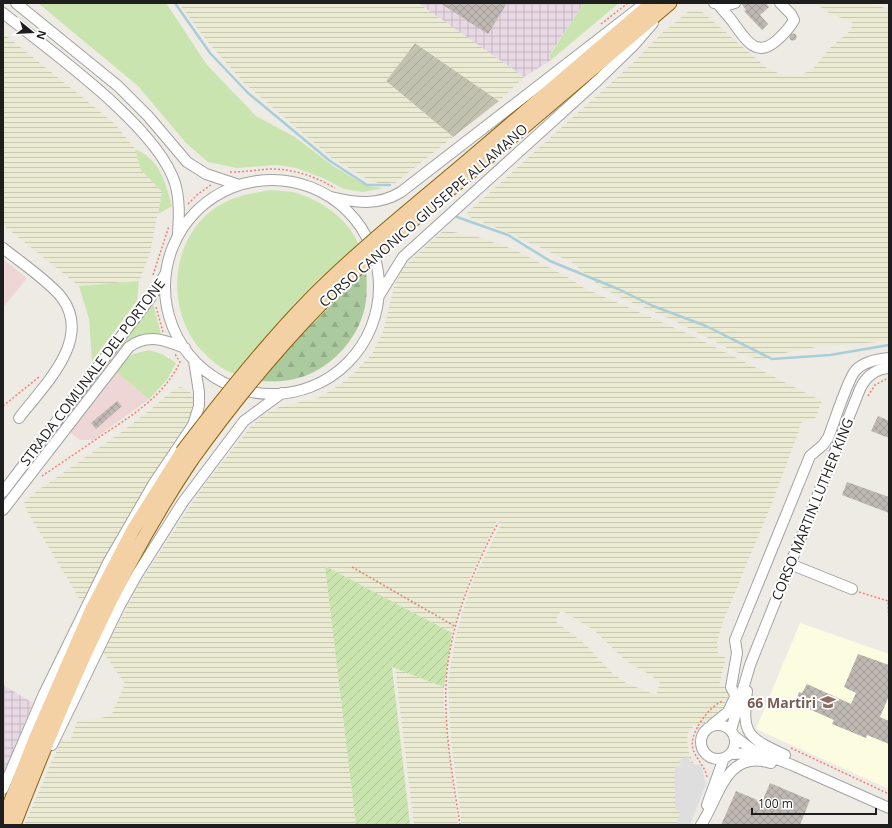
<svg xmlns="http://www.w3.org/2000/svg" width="892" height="828" font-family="'Open Sans',sans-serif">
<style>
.commercial{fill:#eed6d6}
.industrial{fill:url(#industrial-grid)}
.education{fill:#fcfce0}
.construction{fill:url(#construction-furrows)}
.farmland{fill:url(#farmland-rules);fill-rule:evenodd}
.grass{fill:#cae4af}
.forest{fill:url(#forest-firs)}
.garden{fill:url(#garden-furrows)}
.parking{fill:#dedede}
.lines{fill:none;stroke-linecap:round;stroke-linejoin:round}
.stream{stroke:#a9ced8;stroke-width:2.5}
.building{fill:url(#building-cross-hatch)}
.minor-casing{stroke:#a2a2a2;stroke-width:12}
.major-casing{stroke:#8c610d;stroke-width:15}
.path{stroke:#ee8276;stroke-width:1.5;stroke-dasharray:2 2;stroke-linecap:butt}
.minor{stroke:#fff;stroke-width:10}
.major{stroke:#f4d1a4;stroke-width:13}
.major-bridge-casing{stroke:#8c610d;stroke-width:15;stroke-linecap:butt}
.major-bridge{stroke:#f4d1a4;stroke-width:13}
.labels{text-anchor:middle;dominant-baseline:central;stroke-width:4;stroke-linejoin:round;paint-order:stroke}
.street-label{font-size:14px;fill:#1e1e1e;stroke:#fff}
.education-label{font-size:14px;font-weight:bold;fill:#785e54;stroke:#fff;text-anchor:end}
</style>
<defs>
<pattern id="industrial-grid" width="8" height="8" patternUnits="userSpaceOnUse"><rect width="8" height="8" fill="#e7d8e4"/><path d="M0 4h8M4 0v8" fill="none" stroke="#c6b9c3"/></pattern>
<pattern id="construction-furrows" width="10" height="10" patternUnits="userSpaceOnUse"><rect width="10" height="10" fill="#c2c2b1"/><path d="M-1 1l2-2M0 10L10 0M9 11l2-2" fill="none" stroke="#a6a698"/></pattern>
<pattern id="farmland-rules" width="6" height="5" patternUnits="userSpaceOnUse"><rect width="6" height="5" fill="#eaebd2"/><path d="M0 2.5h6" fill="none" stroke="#c8c9b4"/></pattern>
<pattern id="forest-firs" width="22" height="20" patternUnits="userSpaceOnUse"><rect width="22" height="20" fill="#abca9d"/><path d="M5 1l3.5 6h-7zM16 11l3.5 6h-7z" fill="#93ad87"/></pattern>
<pattern id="garden-furrows" width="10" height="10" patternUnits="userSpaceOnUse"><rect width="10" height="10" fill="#cae4af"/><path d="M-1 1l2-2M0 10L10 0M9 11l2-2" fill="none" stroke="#adc396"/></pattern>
<pattern id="building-cross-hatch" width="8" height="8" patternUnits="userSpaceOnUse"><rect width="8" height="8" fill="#beb7b2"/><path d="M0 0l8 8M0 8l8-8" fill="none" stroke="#a39d99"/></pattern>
</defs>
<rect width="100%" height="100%" fill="#eeebe5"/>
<path class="commercial" d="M3 259 27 278 3 308Z
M114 370 149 399 93 440H80L68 431Z"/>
<path class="industrial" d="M418 3H584L550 54 551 60 524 77Z
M3 685 33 703 3 777Z"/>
<path class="education" d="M800 623 889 654V789L756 729Z"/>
<path class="construction" d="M415 43 499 101 453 137 386 81Z"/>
<path class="farmland" d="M179 3H418L524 77 499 101 415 43 386 81 453 137 395 183H378L367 179 332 158 244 83 207 41Z
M815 3H866L889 9V341L816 347 774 355 762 360 751 357 733 351 675 321 617 296 598 285 573 263 509 233 465 215 633 63 661 34 689 11 699 9 769 70 785 75 797 76 812 70 830 48 850 31 853 23 827 12Z
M3 33 115 124 135 149 141 170 162 192 150 253 139 281 79 286 3 225Z
M443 231 454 232 478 237 515 250 571 279 582 287 695 337 822 401 815 419 803 420 800 425 798 433 772 503 722 624 717 643 718 654 726 658 719 686 726 687 729 695 725 703 728 705 719 716 701 725 698 729 695 725 688 733 687 741 689 752 695 766 682 825H462L451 740 448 683 456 636 463 610 474 578 501 524 497 521 471 575 452 633 325 566 356 825H24L62 739 70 741 77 722 111 716 125 684 103 652 140 583 202 488 251 426 263 415 279 407 318 398 340 385 355 372 372 354 383 332 394 287 402 270 408 263ZM561 610 594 630 626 661 652 676 660 683 656 695 626 683 611 672 585 644 555 621Z
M180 387 189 390 194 399V409L189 421 146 486 120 530 82 603 27 511 24 503 37 491 116 436 150 410 171 392Z
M395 667 444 687V708L458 825H414Z"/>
<path class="grass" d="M38 3H166L207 65 256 116 295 137 333 166 367 186 383 188 363 192 344 189 323 178 296 168 277 165 237 168 208 162 186 143 138 86Z
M584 3H619L551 60 550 55Z
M135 149C161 161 165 181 172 206L158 214 162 192 141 170Z
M270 190C279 191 289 191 297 193 322 201 350 220 359 246L333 270 322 276 293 305 287 318 236 374C222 371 210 359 201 350 164 309 170 234 220 205 236 196 252 193 270 190Z
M139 281 137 301 92 361 89 319 79 286Z
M153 303 161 334C140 331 131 338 116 352Z
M149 350 162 354 176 363 167 380 149 399 114 370 133 354Z"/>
<path class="forest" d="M366 268C367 286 368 303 361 320 349 352 316 379 282 381 274 382 265 381 257 381L304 330 314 323Z"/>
<path class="garden" d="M325 566 452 633 444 687 392 667 410 825H356Z"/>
<path class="parking" d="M688 756 690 762 696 765 701 764 706 784 690 825H676L681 811 675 810V766H681L679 761Z"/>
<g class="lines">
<path class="stream" d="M175 3 210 53 248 93 330 161 367 185H390
M457 217 508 235 550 261 618 289 653 306 706 326 772 359 830 355 889 345"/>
</g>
<path class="building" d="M440 3H507L488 34Z
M741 3H766L769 7 760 15 768 24 762 30 744 11 746 10Z
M789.5 37a3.5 3.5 0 1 1 7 0a3.5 3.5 0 1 1-7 0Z
M117 401 122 406 96 429 91 423Z
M878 416 889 421V438L871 431Z
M847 482 889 497V513L842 495Z
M858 654 889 665V696L880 717 889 721V744L867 735 866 738 832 724 834 720 798 704 799 702 796 701 799 692 802 693 807 684 851 704 856 693 844 687Z
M770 783 810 800 800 825H721L736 791 762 802Z"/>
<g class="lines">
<defs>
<path id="minor" d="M16 3 118 86 148 116 187 162 206 174 239 185
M714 3 728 5 735 3
M717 3C723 11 730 17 735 25 746 40 756 58 776 41 783 35 789 29 794 20L791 14 780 3
M3 13C50 51 157 126 175 183 180 200 179 217 178 234
M165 287a107 107 0 1 1 214 0a107 107 0 1 1-214 0Z
M331 197C356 203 378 206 401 192L644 4
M3 248C20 262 49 281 62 298 93 340 43 386 19 418
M380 294 403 257 597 81 633 46 653 23
M3 492 151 297 166 273
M3 510 129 347C148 333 165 340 185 348
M790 564 852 589
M747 691C742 734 746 737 785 755
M735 695 731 687 737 653 735 640 810 456 823 445 828 438C834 423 847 381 855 371 863 362 877 359 889 358
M701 742a17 17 0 1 1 34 0a17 17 0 1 1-34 0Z
M712 725 728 712 734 699
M731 730 750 665 860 389C866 376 875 369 889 368
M734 736 751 749 792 765 889 808
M52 745 120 605 138 573 183 502 244 421 282 393
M730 754 758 753
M3 789 43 696 109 561 154 483 193 425 199 406V392L194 361
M707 805 724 758
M701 825C720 796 726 749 771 763"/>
<path id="major" d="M472 157 652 3
M478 166 670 3
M3 821 36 737 92 609 133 530 182 452
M14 825C64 697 114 576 191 461"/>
</defs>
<use href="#minor" class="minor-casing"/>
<use href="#major" class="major-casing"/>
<path class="path" d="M601 24 628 3
M230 172C244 172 257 170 270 169 294 169 314 176 335 188
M188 204 198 194 211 185
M153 275 169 226
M156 307 163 332
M868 396 875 385 888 378
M3 406 39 377
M42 476C60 464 79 451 98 438 128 418 164 397 180 362L175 354
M352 567 456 627
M859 592 888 601 889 625
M791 748 889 794
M707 777C705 766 696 759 693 749 688 734 710 705 723 701
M460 825C453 779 444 730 446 683 449 627 472 572 498 523"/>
<use href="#minor" class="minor"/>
<use href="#major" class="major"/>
<defs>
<path id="major-bridge" d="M182 452C223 398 265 345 312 297 362 247 418 203 472 157
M191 461C231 405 273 353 321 304 369 254 425 211 478 166"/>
</defs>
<use href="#major-bridge" class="major-bridge-casing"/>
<use href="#major-bridge" class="major-bridge"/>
</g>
<defs>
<symbol id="school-bare" viewBox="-9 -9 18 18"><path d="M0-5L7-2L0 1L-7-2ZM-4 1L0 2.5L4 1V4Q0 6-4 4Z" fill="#8d6e63" stroke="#fff" stroke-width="2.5" paint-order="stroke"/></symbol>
</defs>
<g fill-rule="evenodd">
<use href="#school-bare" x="817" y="691" width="22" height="22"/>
</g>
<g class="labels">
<g class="street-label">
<text transform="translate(423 215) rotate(-41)">CORSO CANONICO GIUSEPPE ALLAMANO</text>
<text transform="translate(92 372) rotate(-53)">STRADA COMUNALE DEL PORTONE</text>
<text transform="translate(812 509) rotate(-68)">CORSO MARTIN LUTHER KING</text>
</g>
<g class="education-label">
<text x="816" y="702">66 Martiri</text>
</g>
</g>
<rect width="892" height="828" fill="none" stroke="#1e1e1e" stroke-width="8"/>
<g transform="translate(32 32) rotate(108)" stroke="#ffffff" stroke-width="3" paint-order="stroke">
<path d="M0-3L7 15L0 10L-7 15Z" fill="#1e1e1e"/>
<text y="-6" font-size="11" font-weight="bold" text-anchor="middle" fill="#1e1e1e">N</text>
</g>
<path d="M752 808v6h124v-6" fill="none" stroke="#1e1e1e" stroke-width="2"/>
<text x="758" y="808" font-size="12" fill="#1e1e1e" stroke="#ffffff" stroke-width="3" paint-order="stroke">100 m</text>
</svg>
